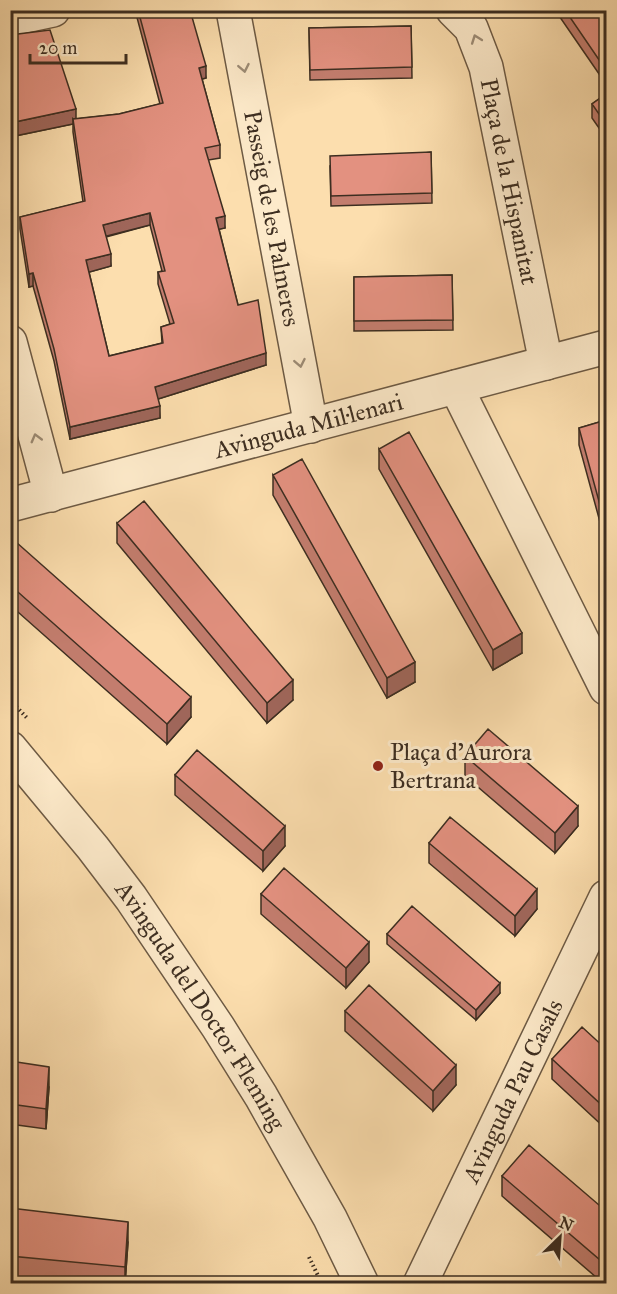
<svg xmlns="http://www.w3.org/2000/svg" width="617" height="1294" font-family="'IM FELL Great Primer',serif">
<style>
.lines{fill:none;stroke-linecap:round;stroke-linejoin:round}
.minor-casing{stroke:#6d5a44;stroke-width:36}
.path{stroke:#3d2e21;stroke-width:4;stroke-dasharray:1.5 3;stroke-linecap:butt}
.minor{stroke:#fdeaca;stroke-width:33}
.wall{fill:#c37d6e;stroke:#3d2e21;stroke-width:1.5;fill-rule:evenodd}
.shaded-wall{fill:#9f665a;stroke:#3d2e21;stroke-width:1.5}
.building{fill:#e39180;stroke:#3d2e21;stroke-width:1.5;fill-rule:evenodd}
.oneway{stroke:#9d8c76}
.poi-dot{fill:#8f2418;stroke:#fdeaca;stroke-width:2}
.labels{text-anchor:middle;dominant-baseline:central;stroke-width:6;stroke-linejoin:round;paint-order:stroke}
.street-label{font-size:24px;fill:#3d2e21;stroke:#fdeaca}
.poi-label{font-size:24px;fill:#3d2e21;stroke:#fdeaca;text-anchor:start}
</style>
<rect width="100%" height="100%" fill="#fcdeae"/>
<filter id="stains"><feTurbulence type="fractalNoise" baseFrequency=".00333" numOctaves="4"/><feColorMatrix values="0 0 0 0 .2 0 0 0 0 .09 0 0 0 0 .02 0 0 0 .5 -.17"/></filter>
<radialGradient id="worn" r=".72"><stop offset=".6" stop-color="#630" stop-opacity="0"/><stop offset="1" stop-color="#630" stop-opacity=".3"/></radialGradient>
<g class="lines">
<defs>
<g id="minor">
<path id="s1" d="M233 10 311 426"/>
<path id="s2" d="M453 10 471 28 486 67 546 363"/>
<path d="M10 17 15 18 53 10"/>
<path d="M10 342 51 495"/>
<path d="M456 387 606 688"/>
<path id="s3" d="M10 505 606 347"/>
<path id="s4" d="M10 748 93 848 131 898 218 1027 261 1096 330 1218 362 1284"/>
<path id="s5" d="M420 1284 606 897"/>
</g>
</defs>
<use href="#minor" class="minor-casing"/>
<path class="path" d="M10 700 28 719
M309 1257 322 1284"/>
<use href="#minor" class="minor"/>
</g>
<path class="wall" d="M135 10H190L206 78 202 79 220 145V158L208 160 225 228 219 229 238 305 266 365 158 399 160 418 70 439 54 361 33 286 29 287 20 229V217L83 202 73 132V124L10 137V35L76 119 119 114 160 104ZM150 225 162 271 158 272V284L170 324 161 327 162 343 109 356 89 272 111 266 106 237Z
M555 10H606V84Z
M411 26 412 78 310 80 309 28Z
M606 94V138L592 118V104Z
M431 152 432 203 331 206 330 166Z
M452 275 453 330 354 331V277Z
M606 420V544L579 445V428Z
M379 449 522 653 493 670 379 469Z
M273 475 415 682 387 698 273 495Z
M117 523 293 700 267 723 117 543Z
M10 548 191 717 167 744 10 605Z
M465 756 578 826 555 853 465 776Z
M175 775 285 846 263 871 175 795Z
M429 843 537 909 515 936 429 863Z
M261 894 369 962 346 988 261 914Z
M387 934 500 993 476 1020 387 944Z
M606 943V972L602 968V948Z
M345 1011 456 1085 433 1111 345 1031Z
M606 1049V1129L552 1079V1059Z
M10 1061 49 1087 46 1129 10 1124Z
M502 1176 606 1211V1284H604L502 1196Z
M10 1208 128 1242 125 1284H88L10 1276Z"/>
<path class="shaded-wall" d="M206 66V78L199 80V68Z
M76 109V123L73 119V124L10 137V123Z
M150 213V225L103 237V225Z
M225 216V228L216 230V218Z
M111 254V266L86 273V260Z
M33 273V286L29 287V274Z
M266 353V365L155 400V387Z
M160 406V418L70 439V427Z
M522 633V653L493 670V650Z
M415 662V682L387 698V678Z
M293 680V700L267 723V703Z
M191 697V717L167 744V724Z
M578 806V826L555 853V833Z
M285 826V846L263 871V851Z
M537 889V909L515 936V916Z
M369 942V962L346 988V968Z
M500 983V993L476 1020V1010Z
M456 1065V1085L433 1111V1091Z
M49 1067V1087L46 1129V1109Z
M128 1222V1242L125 1284V1267Z"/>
<path class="building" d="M138 10H190L206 66 199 68 220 145 205 148 225 216 216 218 238 305 258 300 266 353 155 387 160 406 70 427 54 349 33 273 29 274 20 217 85 201 73 119 119 114 163 103ZM150 213 165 271 158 272 174 323 161 327 163 343 109 356 86 260 111 254 103 225Z
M565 10H606V70Z
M411 26 412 67 310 70 309 28Z
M50 30 76 109 10 123V35Z
M606 94V124L592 104Z
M431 152 432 193 331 196 330 156Z
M452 275 453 320 354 321V277Z
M606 420V527L579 428Z
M409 432 522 633 493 650 379 449Z
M302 459 415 662 387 678 273 475Z
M144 501 293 680 267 703 117 523Z
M16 542 191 697 167 724 10 585V548Z
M488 729 578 806 555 833 465 756Z
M197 750 285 826 263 851 175 775Z
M450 817 537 889 515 916 429 843Z
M284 868 369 942 346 968 261 894Z
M412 906 500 983 476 1010 387 934Z
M606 943V952L602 948Z
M369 985 456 1065 433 1091 345 1011Z
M582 1027 606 1049V1109L552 1059Z
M10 1061 49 1067 46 1109 10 1104Z
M529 1145 606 1211V1265L502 1176Z
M10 1208 128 1222 125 1267 10 1256Z"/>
<defs><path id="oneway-chevron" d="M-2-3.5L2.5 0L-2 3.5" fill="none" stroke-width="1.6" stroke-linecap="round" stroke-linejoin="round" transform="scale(1.5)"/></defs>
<g class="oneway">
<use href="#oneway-chevron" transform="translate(476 39) rotate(-110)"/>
<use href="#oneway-chevron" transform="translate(244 68) rotate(79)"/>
<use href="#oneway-chevron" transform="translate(300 363) rotate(79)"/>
<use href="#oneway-chevron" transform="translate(36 438) rotate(-105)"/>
</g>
<circle class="poi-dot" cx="378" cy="766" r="6"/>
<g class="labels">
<g class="street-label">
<text stroke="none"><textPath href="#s2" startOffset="184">Plaça de la Hispanitat</textPath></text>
<text stroke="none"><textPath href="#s1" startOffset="212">Passeig de les Palmeres</textPath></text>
<text stroke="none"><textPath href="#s3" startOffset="309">Avinguda Mil·lenari</textPath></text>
<text stroke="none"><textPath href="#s4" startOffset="321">Avinguda del Doctor Fleming</textPath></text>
<text stroke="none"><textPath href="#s5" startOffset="214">Avinguda Pau Casals</textPath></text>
</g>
<g class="poi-label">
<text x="390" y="752">Plaça d'Aurora<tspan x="390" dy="28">Bertrana</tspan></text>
</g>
</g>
<rect width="617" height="1294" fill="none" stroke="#fcdeae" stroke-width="36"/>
<rect x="12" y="12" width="593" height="1270" fill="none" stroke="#3d2e21" stroke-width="3"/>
<rect x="18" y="18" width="581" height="1258" fill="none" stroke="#3d2e21" stroke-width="1.5"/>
<g transform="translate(560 1237) rotate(25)" stroke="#fdeaca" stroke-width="4.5" paint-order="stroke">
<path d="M0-4.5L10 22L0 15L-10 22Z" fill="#3d2e21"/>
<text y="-9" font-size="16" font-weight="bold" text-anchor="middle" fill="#3d2e21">N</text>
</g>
<path d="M30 54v9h96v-9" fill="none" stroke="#3d2e21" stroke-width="3"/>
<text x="39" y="54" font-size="18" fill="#3d2e21" stroke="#fdeaca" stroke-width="4.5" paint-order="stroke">20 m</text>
<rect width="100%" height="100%" filter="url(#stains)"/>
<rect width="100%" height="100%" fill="url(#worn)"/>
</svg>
